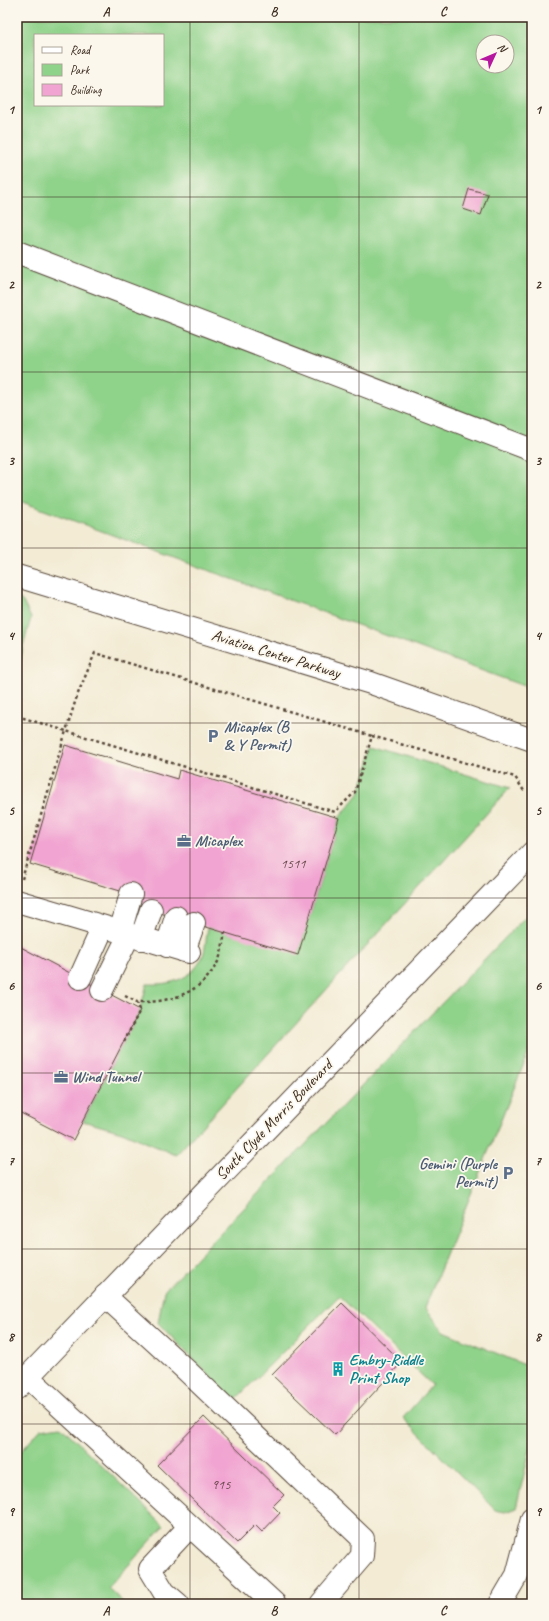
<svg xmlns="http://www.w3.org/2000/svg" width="549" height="1621" font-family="Caveat,sans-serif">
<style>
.green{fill:#8fd28a;stroke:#657e54;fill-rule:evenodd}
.building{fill:#f1a4d1}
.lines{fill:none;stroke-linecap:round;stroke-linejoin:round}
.minor-casing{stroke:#574739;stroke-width:24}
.major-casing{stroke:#574739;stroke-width:24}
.path{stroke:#574739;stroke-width:2.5;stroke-dasharray:3 3;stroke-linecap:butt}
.minor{stroke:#fff;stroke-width:22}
.major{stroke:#fff;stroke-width:22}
.grid{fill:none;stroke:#3b2a1e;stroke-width:1;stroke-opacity:0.55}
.labels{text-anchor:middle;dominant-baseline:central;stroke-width:3.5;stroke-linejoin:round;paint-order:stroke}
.number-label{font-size:14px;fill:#68484b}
.street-label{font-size:16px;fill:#3b2a1e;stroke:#fbf7ec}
.service-label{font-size:16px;font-weight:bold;fill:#4e5e75;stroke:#fbf7ec;text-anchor:start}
.culture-label{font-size:16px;font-weight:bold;fill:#0d838f;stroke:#fbf7ec;text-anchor:start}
.neatline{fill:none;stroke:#3b2a1e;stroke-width:1.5}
.grid-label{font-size:13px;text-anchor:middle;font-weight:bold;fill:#3b2a1e}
</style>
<rect width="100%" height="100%" fill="#fbf7ec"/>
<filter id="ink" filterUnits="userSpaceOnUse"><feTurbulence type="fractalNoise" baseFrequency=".025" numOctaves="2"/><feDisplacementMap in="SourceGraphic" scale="8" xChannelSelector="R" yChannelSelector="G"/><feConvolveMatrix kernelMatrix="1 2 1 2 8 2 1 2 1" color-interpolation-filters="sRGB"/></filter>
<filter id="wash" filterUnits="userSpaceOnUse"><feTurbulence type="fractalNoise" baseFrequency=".012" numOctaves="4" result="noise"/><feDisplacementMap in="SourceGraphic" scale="16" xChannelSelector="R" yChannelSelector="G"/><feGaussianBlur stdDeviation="0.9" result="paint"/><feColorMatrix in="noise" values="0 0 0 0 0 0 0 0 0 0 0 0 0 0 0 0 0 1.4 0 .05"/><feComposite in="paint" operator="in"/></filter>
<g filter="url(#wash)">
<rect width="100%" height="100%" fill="#f3ebd4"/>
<path class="green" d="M17 17H532V689L17 500ZM35 35H163V105H35ZM483 42H507V66H483Z
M17 596 23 602 31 618 23 646 17 684Z
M374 746 510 788 176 1155 122 1132 83 1121 140 1010 147 984C170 985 191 980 202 958 206 949 206 936 208 927L298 954 339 818 359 794Z
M532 910V1044L425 1307 443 1331 532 1368V1441L516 1508 505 1512 495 1510 403 1418 432 1385 339 1296 234 1401 158 1323 164 1291Z
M61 1426 164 1526 108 1588 125 1604H17V1456L41 1429Z"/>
<g id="blocks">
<path class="building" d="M469 189 488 194 481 215 463 209Z
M65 745 177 779 179 770 339 818 298 955 134 905 137 896 30 864Z
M17 945 140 1010 73 1140 17 1111Z
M342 1303 402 1362 335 1435 272 1375Z
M204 1417 284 1495 273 1506 280 1513 262 1532 255 1525 237 1543 157 1465Z"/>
</g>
</g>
<g filter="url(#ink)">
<use href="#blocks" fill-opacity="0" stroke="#574739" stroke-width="1"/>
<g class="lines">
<defs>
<path id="minor" d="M17 252 532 450
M17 576 371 683 532 740
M17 901 189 952
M120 932 131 894
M141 939 151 910
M167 946 176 917
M184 951 194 923
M80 978 103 927
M102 990 129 935
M105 1296 186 1370 363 1539 362 1556 321 1604
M28 1377 275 1604
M178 1604 164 1592 150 1569 190 1526
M500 1604 517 1575 532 1519"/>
<path id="major" d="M17 1388 532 853"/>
</defs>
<use href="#minor" class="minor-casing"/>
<use href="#major" class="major-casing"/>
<path class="path" d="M17 716 66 731 77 696 95 653 372 736
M22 879 66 731 335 812 355 792 372 736 515 777 524 791
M125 996 137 1002
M124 1042 140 1010 137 1002C168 1003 200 994 216 965 222 956 223 942 225 932"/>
<use href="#minor" class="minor"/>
<use href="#major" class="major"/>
</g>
</g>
<path class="grid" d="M190 17V1604M359 17V1604M17 197H532M17 372H532M17 548H532M17 723H532M17 898H532M17 1073H532M17 1249H532M17 1424H532"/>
<defs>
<symbol id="parking-bare" viewBox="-9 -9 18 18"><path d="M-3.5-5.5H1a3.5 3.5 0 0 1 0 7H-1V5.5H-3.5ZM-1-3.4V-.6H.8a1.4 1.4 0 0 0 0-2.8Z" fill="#5c6f8a" stroke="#fbf7ec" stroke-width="2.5" paint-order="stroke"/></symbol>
<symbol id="office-bare" viewBox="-9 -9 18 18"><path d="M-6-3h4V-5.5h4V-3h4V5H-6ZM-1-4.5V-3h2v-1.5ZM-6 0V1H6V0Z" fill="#5c6f8a" stroke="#fbf7ec" stroke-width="2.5" paint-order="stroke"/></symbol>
<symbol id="building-bare" viewBox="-9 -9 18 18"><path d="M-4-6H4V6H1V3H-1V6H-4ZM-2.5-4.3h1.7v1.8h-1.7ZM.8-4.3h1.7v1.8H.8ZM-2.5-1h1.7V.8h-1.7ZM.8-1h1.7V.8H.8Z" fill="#0f9aa8" stroke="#fbf7ec" stroke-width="2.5" paint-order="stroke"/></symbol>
</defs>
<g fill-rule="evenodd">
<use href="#parking-bare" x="203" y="726" width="20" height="20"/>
<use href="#office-bare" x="174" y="831" width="20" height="20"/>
<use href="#office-bare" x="51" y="1067" width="20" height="20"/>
<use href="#parking-bare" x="498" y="1163" width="20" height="20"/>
<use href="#building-bare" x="328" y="1359" width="20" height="20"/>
</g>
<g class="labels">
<g class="number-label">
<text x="293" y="863">1511</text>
<text x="221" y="1484">915</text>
</g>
<g class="street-label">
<text transform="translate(276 654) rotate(17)">Aviation Center Parkway</text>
<text transform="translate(274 1120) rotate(-46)">South Clyde Morris Boulevard</text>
</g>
<g class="service-label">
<text x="224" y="727">Micaplex (B<tspan x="224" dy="18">&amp; Y Permit)</tspan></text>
<text x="195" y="841">Micaplex</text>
<text x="72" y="1077">Wind Tunnel</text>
<text x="497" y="1164" text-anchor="end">Gemini (Purple<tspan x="497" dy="18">Permit)</tspan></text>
</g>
<g class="culture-label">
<text x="349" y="1360">Embry-Riddle<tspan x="349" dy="18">Print Shop</tspan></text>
</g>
</g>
<rect width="549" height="1621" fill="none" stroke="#fbf7ec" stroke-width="44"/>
<rect x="34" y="34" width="130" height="72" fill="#fbf7ec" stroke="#aea59a"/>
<rect x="42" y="47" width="20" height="6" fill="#ffffff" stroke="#aea59a"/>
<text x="70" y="54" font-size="12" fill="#3b2a1e">Road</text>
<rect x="42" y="64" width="20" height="12" fill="#8fd28a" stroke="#aea59a"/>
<text x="70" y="74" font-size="12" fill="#3b2a1e">Park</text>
<rect x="42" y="84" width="20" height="12" fill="#f1a4d1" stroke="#aea59a"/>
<text x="70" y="94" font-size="12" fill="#3b2a1e">Building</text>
<g transform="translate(495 54) rotate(46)"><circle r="19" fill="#fbf7ec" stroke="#aea59a"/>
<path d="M0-3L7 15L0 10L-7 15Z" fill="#b5179e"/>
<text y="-6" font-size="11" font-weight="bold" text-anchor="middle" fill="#3b2a1e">N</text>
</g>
<rect x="22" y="22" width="505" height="1577" class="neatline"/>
<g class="grid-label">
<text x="106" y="16">A</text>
<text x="274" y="16">B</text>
<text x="443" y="16">C</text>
<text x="11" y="114">1</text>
<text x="538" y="114">1</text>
<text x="11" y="289">2</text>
<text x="538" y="289">2</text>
<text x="11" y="465">3</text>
<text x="538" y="465">3</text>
<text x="11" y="640">4</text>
<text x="538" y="640">4</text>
<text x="11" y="815">5</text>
<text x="538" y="815">5</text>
<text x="11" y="990">6</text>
<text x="538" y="990">6</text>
<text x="11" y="1165">7</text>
<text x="538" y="1165">7</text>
<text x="11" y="1341">8</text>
<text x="538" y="1341">8</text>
<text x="11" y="1516">9</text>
<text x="538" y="1516">9</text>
<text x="106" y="1615">A</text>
<text x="274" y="1615">B</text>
<text x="443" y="1615">C</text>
</g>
</svg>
